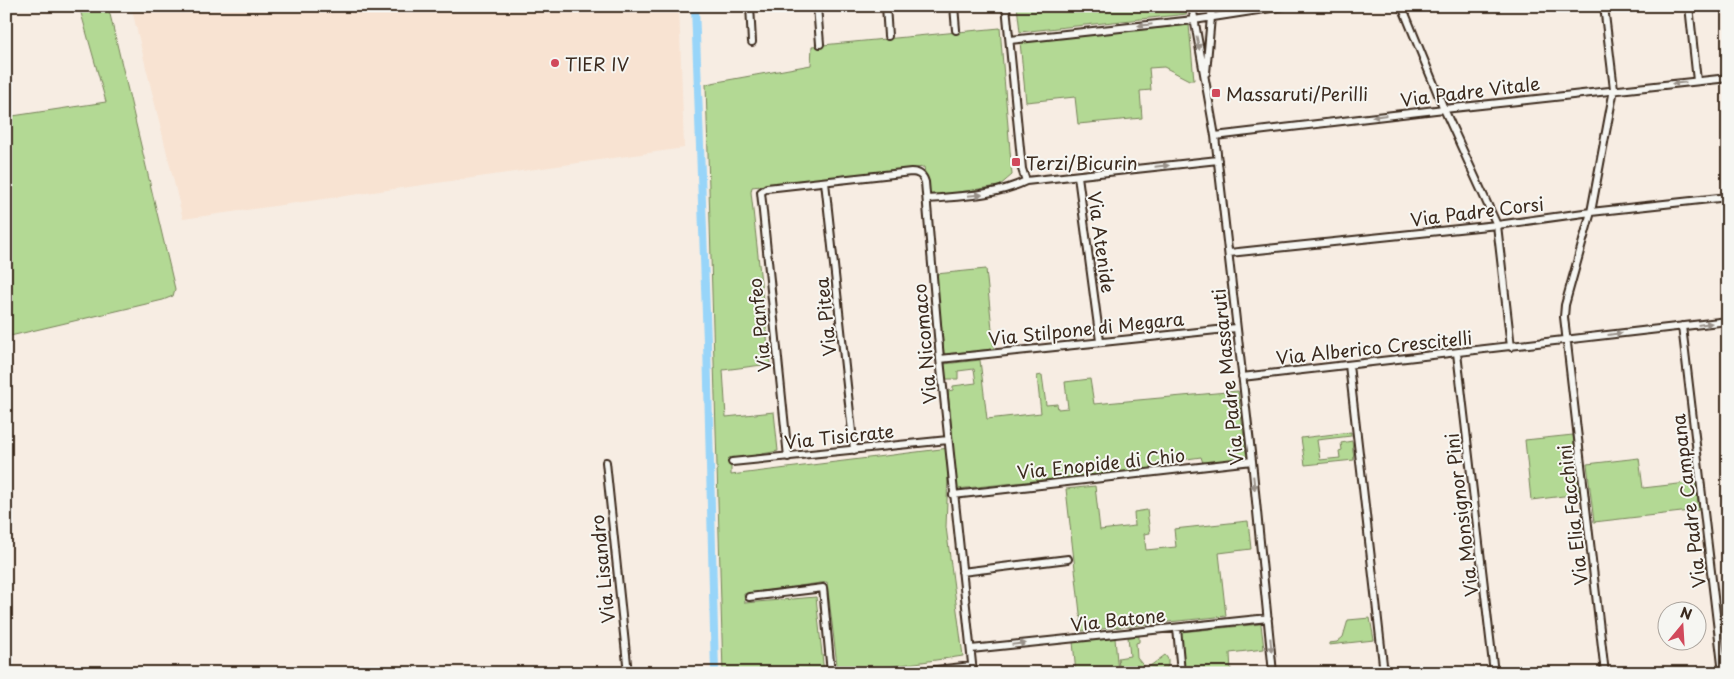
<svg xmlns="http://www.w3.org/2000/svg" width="1734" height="679" font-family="'Playpen Sans',sans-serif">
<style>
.built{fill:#f8e3d2}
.green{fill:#b3d994;stroke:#778259}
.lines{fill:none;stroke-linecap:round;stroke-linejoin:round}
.canal{stroke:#98d5f9;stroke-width:8}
.street-casing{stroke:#3b2a1e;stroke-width:10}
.street{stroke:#f6f6f2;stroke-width:6}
.oneway{fill:#989088}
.poi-dot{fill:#d1495b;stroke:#f6f6f2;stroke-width:2}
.labels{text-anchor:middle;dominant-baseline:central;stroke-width:4;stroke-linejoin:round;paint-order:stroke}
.poi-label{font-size:18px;fill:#3b2a1e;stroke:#f6f6f2;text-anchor:start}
.street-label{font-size:18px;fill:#3b2a1e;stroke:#f6f6f2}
</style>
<rect width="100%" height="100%" fill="#f7ede3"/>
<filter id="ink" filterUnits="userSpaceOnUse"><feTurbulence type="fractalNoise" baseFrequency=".02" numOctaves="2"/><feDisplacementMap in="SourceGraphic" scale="10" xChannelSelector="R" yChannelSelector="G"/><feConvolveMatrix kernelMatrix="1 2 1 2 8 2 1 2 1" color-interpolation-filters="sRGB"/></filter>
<g filter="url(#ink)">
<path class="built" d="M131 6H679L684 148 183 219Z"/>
<path class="green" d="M79 6H108L175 289 173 296 163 300 6 337V117L106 102Z
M1017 6H1186L1187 14 1020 32Z
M1189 25 1194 80H1189L1164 67 1149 68 1151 90 1140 91 1142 118 1078 124 1075 97 1026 102 1020 42Z
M1000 28 1012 175 999 186 933 196 928 194 924 167 752 187 751 192 770 364 723 370 726 417 774 412 778 451 731 460V475L949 448 946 527 963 656 847 673H838L827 582 744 594 745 603 816 597 824 673H723L706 84 811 65 812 46Z
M986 269 994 349 944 354 936 274Z
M980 360 987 419 1041 413 1037 376 1042 375 1046 405 1057 404 1058 409 1068 408 1065 382 1090 379 1094 404 1238 391 1247 459 1203 463 1201 457 1152 464 1150 469 957 489 948 391 953 390V386L976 383 974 369 958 371V379H946L944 364Z
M1351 432V436L1317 440 1320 460 1340 458 1339 451 1342 450 1341 443 1352 441 1354 460 1305 465 1301 438Z
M1573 435 1580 494 1531 500 1525 440Z
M1639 458 1643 488 1696 482 1699 510 1594 522 1587 464Z
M1095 486 1100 530 1135 526 1134 512 1147 510 1150 533 1144 534 1146 550 1176 547 1174 529 1248 521 1251 549 1219 553 1226 616 1082 631 1066 489Z
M1370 618 1374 640 1329 645V643L1337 642 1343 637 1348 620Z
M1261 624 1264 649 1230 653 1231 673H1185L1181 632Z
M1139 636V642L1136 643 1137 658 1146 669 1165 655 1168 659V666L1166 669 1125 673 1124 667H1119L1118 658 1130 656 1128 637Z
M1115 638 1118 673H1076L1073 642Z"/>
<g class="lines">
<path class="canal" d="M695 6 707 342 715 673"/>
<defs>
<path id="street" d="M750 6 752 42
M817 6 820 44
M886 6 888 36
M954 6 956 30
M1006 6 1022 169 1026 181
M1192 6 1215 136 1252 461 1273 673
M1402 6 1444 109 1497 225 1511 347
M1604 6 1614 89 1591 212 1565 305 1564 317 1605 673
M1689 6 1697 81
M1010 40 1194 20 1284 6
M1206 73 1212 6
M1215 136 1444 109 1728 78
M1078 176 1100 341
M825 182 854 450
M927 199C961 196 995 196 1026 181L1218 160
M1229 253 1497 225 1591 212 1728 197
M1682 326 1723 673
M1457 353 1494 673
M940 359 1236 328
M1349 365 1384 673
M1242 377 1728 321
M788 457 761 192 767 188 911 172C918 172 923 175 925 182L940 359 973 673
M606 462 628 673
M732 462 948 440
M953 495 1252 461
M962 572 1068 559
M749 597 823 588 831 673
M1177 628 1181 673
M971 649 1268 618
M909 673 972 666"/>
</defs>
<use href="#street" class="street-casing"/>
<use href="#street" class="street"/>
</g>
<defs><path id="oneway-solid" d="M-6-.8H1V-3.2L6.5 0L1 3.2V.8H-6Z" transform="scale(1.25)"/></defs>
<g class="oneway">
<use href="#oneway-solid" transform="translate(1145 25) rotate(174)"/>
<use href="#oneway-solid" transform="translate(1198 43) rotate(78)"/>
<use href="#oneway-solid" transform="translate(1679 83) rotate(174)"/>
<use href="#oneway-solid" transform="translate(1379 116) rotate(173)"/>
<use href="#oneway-solid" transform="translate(1162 166) rotate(-6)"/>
<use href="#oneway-solid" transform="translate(975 195) rotate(-5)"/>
<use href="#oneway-solid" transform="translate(1705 324) rotate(-7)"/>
<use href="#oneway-solid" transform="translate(1615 334) rotate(-7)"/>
<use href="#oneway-solid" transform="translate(1254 483) rotate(84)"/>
<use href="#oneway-solid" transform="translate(1019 644) rotate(-6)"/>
<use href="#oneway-solid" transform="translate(1271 645) rotate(84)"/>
</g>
</g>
<g class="poi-dot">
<circle cx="555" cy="63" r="5"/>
<rect x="1211" y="88" width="10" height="10" rx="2.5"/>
<rect x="1011" y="157" width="10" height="10" rx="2.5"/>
</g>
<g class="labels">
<g class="poi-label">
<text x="565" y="63">TIER IV</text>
<text x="1226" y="93">Massaruti/Perilli</text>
<text x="1026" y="162">Terzi/Bicurin</text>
</g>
<g class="street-label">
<text transform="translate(1470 91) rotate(-7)">Via Padre Vitale</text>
<text transform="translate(1477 211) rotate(-7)">Via Padre Corsi</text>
<text transform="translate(1102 242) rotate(82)">Via Atenide</text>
<text transform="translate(825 317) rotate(-96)">Via Pitea</text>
<text transform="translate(759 325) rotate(-96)">Via Panfeo</text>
<text transform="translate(1086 328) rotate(-6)">Via Stilpone di Megara</text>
<text transform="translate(924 344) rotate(-95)">Via Nicomaco</text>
<text transform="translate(1374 347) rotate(-6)">Via Alberico Crescitelli</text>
<text transform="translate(1227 377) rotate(-96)">Via Padre Massaruti</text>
<text transform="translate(839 436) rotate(-6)">Via Tisicrate</text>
<text transform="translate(1101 463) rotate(-6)">Via Enopide di Chio</text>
<text transform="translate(1688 501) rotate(-97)">Via Padre Campana</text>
<text transform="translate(1461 515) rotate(-97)">Via Monsignor Pini</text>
<text transform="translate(1572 515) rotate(-97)">Via Elia Facchini</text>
<text transform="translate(602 569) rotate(-96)">Via Lisandro</text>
<text transform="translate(1118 619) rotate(-6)">Via Batone</text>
</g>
</g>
<rect width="1734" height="679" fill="none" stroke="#f6f6f2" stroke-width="25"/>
<rect x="12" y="12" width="1709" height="654" fill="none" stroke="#3b2a1e" stroke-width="2" filter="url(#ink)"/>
<g transform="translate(1682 626) rotate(18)"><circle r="24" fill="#f6f6f2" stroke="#aba49d"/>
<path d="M0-4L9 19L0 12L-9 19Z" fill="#d1495b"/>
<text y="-8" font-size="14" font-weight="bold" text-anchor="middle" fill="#3b2a1e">N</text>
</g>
</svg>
